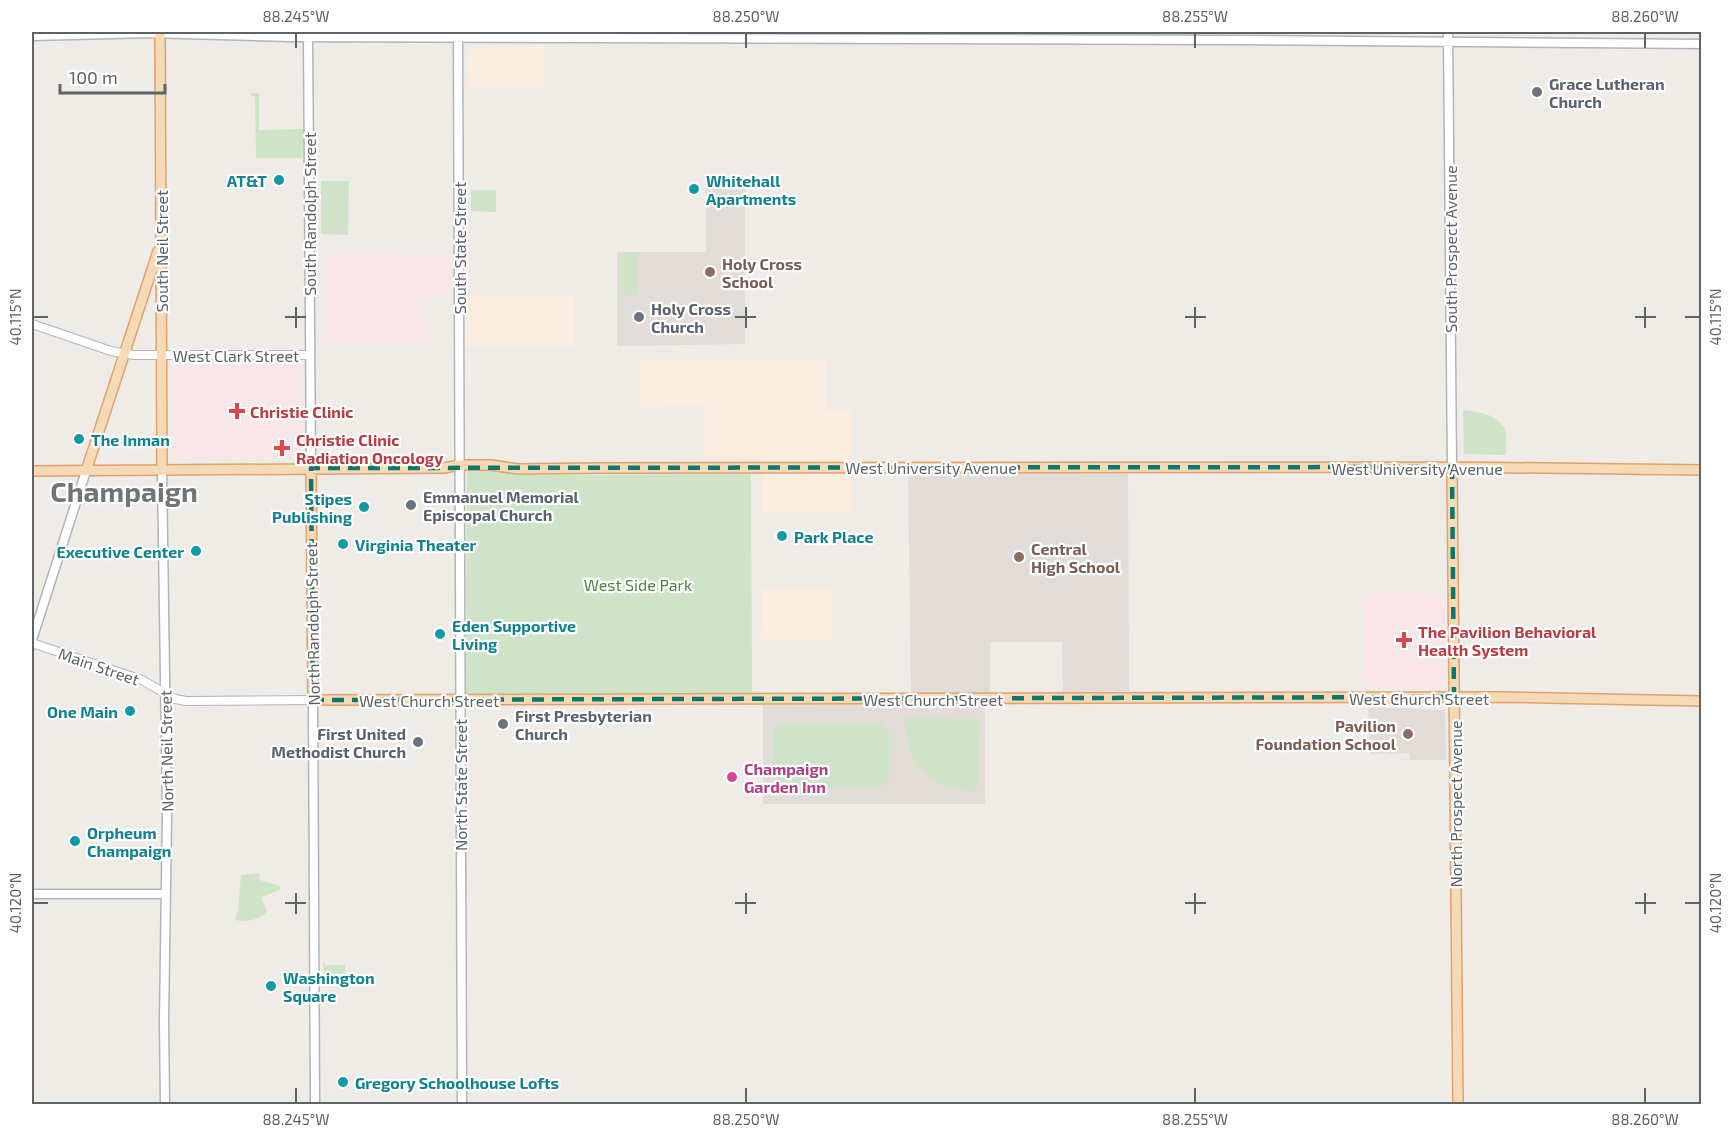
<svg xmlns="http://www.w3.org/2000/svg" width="1733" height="1136" font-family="'Exo 2',sans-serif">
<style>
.commercial{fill:#faede0}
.education{fill:#e1dcd8}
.medical{fill:#f9e6e9}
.green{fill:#cee3c7}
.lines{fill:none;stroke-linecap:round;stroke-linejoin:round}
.tertiary-casing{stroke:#b2b5b7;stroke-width:10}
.secondary-casing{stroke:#b1b5b8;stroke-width:11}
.primary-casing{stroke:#e1a26e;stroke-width:12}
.tertiary{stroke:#fff;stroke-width:8}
.secondary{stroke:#fff;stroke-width:8}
.primary{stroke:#f6dab5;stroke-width:9}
.marked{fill:none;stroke:#0f766e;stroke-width:4.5;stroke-dasharray:12 8;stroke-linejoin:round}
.ticks{fill:none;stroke:#5e6365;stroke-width:2}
.worship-dot{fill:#6b7280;stroke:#fff;stroke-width:2}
.culture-dot{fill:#0f9aa8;stroke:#fff;stroke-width:2}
.education-dot{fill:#8d6e63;stroke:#fff;stroke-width:2}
.health-dot{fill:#e0444e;stroke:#fff;stroke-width:2}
.hotel-dot{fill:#d1479c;stroke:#fff;stroke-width:2}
.labels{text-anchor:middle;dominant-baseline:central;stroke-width:4.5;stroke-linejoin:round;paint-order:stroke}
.worship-label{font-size:16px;font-weight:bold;fill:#5b616d;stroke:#fff;text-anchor:start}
.culture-label{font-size:16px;font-weight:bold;fill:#0d838f;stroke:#fff;text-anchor:start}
.street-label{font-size:16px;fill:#5e6365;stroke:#fff}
.education-label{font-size:16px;font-weight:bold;fill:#785e54;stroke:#fff;text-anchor:start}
.health-label{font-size:16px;font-weight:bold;fill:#be3a42;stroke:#fff;text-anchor:start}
.park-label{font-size:16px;fill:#4f8241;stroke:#fff}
.hotel-label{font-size:16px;font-weight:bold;fill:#b23c85;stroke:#fff;text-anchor:start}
.town-label{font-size:28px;font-weight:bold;fill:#707577;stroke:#fff}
.neatline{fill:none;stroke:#5e6365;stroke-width:2}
.ticks-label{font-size:15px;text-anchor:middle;fill:#5e6365}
</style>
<rect width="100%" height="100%" fill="#efebe7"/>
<path class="commercial" d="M485 47H544V87H468L467 53 472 49Z
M463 295H574V347H464Z
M639 359H826V411H852L851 511 762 512 763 459H704L705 406 640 407Z
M767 588 832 589V640L761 641 762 592Z"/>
<path class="education" d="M706 188H745V344L617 346V252H706Z
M1128 471 1129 691 1063 692 1062 642H990V693L911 694 908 472Z
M763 705H985V804H763Z
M1368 707 1445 710 1446 760H1410V753L1370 754Z"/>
<path class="medical" d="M449 254V297H419L420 319 429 320 430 345H321V255Z
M301 365 302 458 173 456V366Z
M1363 594H1444L1445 686H1363Z"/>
<path class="green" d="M251 93H259V130L303 129V158H256L255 96H251Z
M321 181H349L348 235 321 234Z
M471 190H496V212L471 211Z
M619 253H638V295H619Z
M1463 410C1478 412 1499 414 1505 430 1507 437 1506 448 1506 455L1464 454Z
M467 469 491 470 521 475 751 474 752 693 466 694Z
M905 718 974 719 979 722 977 791C930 790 906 765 905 718Z
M778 723H884V729H889V781H884V787H778V781L774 780V729L778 728Z
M259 873 260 880 280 886V890L261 897 267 911C261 920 245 922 235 920L238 910 241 875Z
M323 961 325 965H345L346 982 324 981Z"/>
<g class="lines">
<defs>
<path id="tertiary" d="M32 324 111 351 134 355H310
M32 643 142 680 175 699 186 701 313 700"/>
<path id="secondary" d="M1448 32 1452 467
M308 34 311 468
M458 34 462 1104
M32 36 150 33 289 37 1235 40 1702 44
M162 470 167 815 164 1022 165 1104
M32 640 86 471
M313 700 315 1104
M32 894H165"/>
<path id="primary" d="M160 32 162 470
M1452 467 1458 1104
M311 468 313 700 1499 697 1702 701
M32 471 444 468 460 465H491L518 469 600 468 1452 467 1702 470
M86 471 158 251"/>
</defs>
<use href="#tertiary" class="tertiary-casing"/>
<use href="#secondary" class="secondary-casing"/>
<use href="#primary" class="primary-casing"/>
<use href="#tertiary" class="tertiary"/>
<use href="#secondary" class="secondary"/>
<use href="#primary" class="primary"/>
</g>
<path class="marked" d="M1452 467 1454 697 313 700 311 468Z"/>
<path class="ticks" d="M296 33V48M746 33V48M1195 33V48M1645 33V48M296 307V328M746 307V328M1195 307V328M1645 307V328M33 317H48M285 317H306M735 317H756M1185 317H1206M1635 317H1656M1685 317H1700M296 893V914M746 893V914M1195 893V914M1645 893V914M33 903H48M285 903H306M735 903H756M1185 903H1206M1635 903H1656M1685 903H1700M296 1088V1103M746 1088V1103M1195 1088V1103M1645 1088V1103"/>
<g class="worship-dot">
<circle cx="1537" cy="92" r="6"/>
<circle cx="639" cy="317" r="6"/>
<circle cx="411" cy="505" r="6"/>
<circle cx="503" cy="724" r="6"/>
<circle cx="418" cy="742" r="6"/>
</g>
<g class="culture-dot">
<circle cx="279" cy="180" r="6"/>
<circle cx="694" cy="189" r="6"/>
<circle cx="79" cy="439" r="6"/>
<circle cx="364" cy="507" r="6"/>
<circle cx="782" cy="536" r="6"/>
<circle cx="343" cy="544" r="6"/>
<circle cx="196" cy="551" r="6"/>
<circle cx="440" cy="634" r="6"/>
<circle cx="130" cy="711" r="6"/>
<circle cx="75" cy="841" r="6"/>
<circle cx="271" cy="986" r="6"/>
<circle cx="343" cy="1082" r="6"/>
</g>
<g class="education-dot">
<circle cx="710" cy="272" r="6"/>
<circle cx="1019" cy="557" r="6"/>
<circle cx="1408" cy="734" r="6"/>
</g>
<g class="health-dot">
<path d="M234 402h6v6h6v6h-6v6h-6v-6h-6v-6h6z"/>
<path d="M279 439h6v6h6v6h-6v6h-6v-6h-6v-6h6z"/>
<path d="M1401 631h6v6h6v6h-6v6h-6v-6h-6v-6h6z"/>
</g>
<circle class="hotel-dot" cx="732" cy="777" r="6"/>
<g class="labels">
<g class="worship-label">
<text x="1549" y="83">Grace Lutheran<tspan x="1549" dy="18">Church</tspan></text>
<text x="651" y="308">Holy Cross<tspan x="651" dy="18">Church</tspan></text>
<text x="423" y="496">Emmanuel Memorial<tspan x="423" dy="18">Episcopal Church</tspan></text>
<text x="515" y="715">First Presbyterian<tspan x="515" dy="18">Church</tspan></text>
<text x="406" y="733" text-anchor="end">First United<tspan x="406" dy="18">Methodist Church</tspan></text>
</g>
<g class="culture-label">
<text x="267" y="180" text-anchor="end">AT&amp;T</text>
<text x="706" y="180">Whitehall<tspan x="706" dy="18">Apartments</tspan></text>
<text x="91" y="439">The Inman</text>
<text x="352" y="498" text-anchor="end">Stipes<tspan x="352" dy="18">Publishing</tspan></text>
<text x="794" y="536">Park Place</text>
<text x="355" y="544">Virginia Theater</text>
<text x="184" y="551" text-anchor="end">Executive Center</text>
<text x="452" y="625">Eden Supportive<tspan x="452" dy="18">Living</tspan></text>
<text x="118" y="711" text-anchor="end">One Main</text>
<text x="87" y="832">Orpheum<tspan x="87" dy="18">Champaign</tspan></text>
<text x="283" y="977">Washington<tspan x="283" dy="18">Square</tspan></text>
<text x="355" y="1082">Gregory Schoolhouse Lofts</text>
</g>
<g class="street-label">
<text transform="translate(309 214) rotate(-90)">South Randolph Street</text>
<text transform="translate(459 248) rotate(-90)">South State Street</text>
<text transform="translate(1450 249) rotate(-90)">South Prospect Avenue</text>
<text transform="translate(161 251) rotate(-90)">South Neil Street</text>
<text x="236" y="355">West Clark Street</text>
<text x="931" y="467">West University Avenue</text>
<text x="1417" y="468">West University Avenue</text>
<text transform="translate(312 624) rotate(-91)">North Randolph Street</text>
<text transform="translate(99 666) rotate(19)">Main Street</text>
<text x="1419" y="698">West Church Street</text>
<text x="933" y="699">West Church Street</text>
<text x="429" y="700">West Church Street</text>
<text transform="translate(166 751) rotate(-91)">North Neil Street</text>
<text transform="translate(460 785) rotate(-90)">North State Street</text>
<text transform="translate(1455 804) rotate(-90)">North Prospect Avenue</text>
</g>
<g class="education-label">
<text x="722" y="263">Holy Cross<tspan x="722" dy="18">School</tspan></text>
<text x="1031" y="548">Central<tspan x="1031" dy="18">High School</tspan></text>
<text x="1396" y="725" text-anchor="end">Pavilion<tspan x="1396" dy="18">Foundation School</tspan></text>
</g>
<g class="health-label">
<text x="250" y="411">Christie Clinic</text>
<text x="296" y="439">Christie Clinic<tspan x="296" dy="18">Radiation Oncology</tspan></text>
<text x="1418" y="631">The Pavilion Behavioral<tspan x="1418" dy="18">Health System</tspan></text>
</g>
<g class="park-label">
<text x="638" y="584">West Side Park</text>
</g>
<g class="hotel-label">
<text x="744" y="768">Champaign<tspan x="744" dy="18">Garden Inn</tspan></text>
</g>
<g class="town-label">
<text x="124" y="491">Champaign</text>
</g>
</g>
<rect width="1733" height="1136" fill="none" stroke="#ffffff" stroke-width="66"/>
<path d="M60 84v9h105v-9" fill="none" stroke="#5e6365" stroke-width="3"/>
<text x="69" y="84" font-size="18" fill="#5e6365" stroke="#ffffff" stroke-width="4.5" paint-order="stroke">100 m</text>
<rect x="33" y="33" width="1667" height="1070" class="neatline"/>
<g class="ticks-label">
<text x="296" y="22">88.245°W</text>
<text x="746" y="22">88.250°W</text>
<text x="1195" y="22">88.255°W</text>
<text x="1645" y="22">88.260°W</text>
<text transform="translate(1716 317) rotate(-90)" y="5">40.115°N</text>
<text transform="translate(16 317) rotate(-90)" y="5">40.115°N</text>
<text transform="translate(1716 903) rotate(-90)" y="5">40.120°N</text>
<text transform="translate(16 903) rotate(-90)" y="5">40.120°N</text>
<text x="296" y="1125">88.245°W</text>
<text x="746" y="1125">88.250°W</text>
<text x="1195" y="1125">88.255°W</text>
<text x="1645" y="1125">88.260°W</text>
</g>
</svg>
